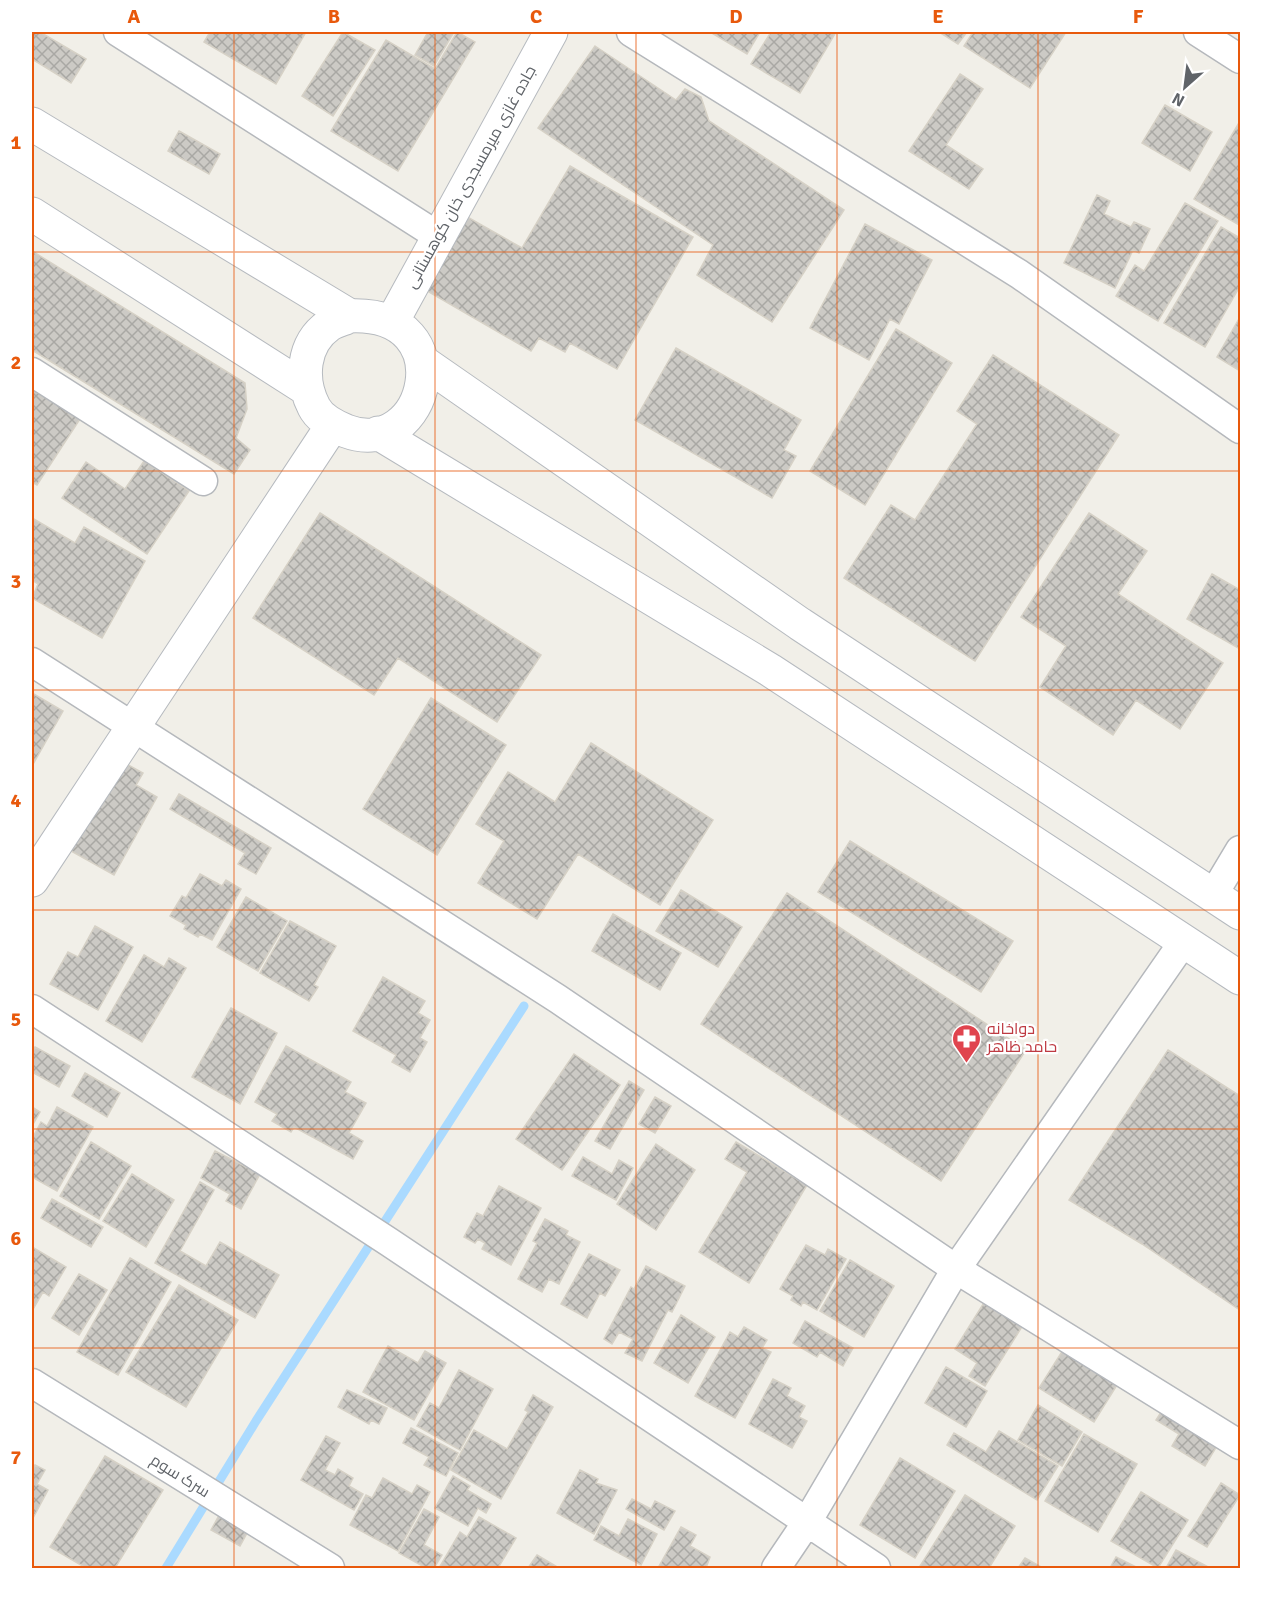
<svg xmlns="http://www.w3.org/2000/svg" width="1272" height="1600" font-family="Signika,Cairo,sans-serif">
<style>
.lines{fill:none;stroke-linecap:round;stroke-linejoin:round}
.stream{stroke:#aadaff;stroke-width:9}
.building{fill:url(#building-cross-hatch);stroke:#d6d1c6;stroke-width:1.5}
.street-casing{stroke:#b5b8bc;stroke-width:31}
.secondary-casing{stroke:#b6babf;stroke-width:35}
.street{stroke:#fff;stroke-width:28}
.secondary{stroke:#fff;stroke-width:33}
.grid{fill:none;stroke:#e8590c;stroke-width:1.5;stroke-opacity:0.55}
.labels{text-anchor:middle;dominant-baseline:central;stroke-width:4.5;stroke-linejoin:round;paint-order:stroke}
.street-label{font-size:16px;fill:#5f6368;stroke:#fff}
.health-label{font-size:16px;fill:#be3a42;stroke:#fff;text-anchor:start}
.neatline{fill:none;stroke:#e8590c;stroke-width:2}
.grid-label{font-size:20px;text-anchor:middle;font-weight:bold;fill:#e8590c}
</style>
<defs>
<pattern id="building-cross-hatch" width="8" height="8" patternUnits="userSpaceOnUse" patternTransform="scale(1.5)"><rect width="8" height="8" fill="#cccac5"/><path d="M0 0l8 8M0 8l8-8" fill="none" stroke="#a9a8a4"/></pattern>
</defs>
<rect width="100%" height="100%" fill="#f1efe8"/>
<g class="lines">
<path class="stream" d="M166 1568 256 1421 524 1006"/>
</g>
<path class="building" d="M32 32H40L86 59 71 83 32 59Z
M210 32H306L276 84 204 42Z
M343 32 375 50 333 116 302 96Z
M428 32H454L434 66 415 55Z
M457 32 475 42 398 171 331 131 386 40 435 69Z
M710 32H760L747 54Z
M771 32H836L800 93 751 64Z
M939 32H967L958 44Z
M973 32H1066L1030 88 964 46Z
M595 46 676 100 685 89 701 97 709 121 844 210 772 322 697 275 713 245 538 128Z
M960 74 983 89 946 145 983 169 969 189 909 151Z
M1165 105 1212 132 1190 171 1142 143Z
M1240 121V222L1239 225 1194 199Z
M179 131 220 154 209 174 168 151Z
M570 166 693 237 617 369 570 343 565 352 539 338 531 351 422 288 464 215 522 248Z
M1097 195 1110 201 1104 214 1131 227 1134 222 1150 229 1139 253 1133 250 1115 288 1064 263Z
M1185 203 1218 221 1158 321 1116 296 1135 265 1144 271Z
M865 224 932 260 899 324 890 319 869 360 810 328Z
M1221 227 1240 238V286L1205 347 1164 323Z
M32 251 245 383 247 409 236 438 250 450 234 474 32 350Z
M1240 317V371L1217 357Z
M896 329 952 363 865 505 810 471Z
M676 348 801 420 784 450 796 456 772 498 635 420Z
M993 355 1119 435 975 661 844 578 891 505 915 520 977 424 957 411Z
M32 389 80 419 37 485 32 482Z
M144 461 189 491 147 554 62 498 86 462 125 489Z
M320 513 541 655 497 722 398 658 374 695 253 618Z
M1089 513 1147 551 1118 594 1223 663 1180 729 1136 700 1113 735 1040 687 1066 646 1021 617Z
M32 518 75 543 84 527 145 561 102 638 32 598 38 584 32 580Z
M1212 574 1240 590V649L1187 619Z
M32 693 63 711 32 766Z
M431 698 506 745 437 855 363 809Z
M591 743 713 820 660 905 578 854 537 919 478 883 504 841 476 824 508 772 555 802Z
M121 761 143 773 136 785 157 797 114 875 71 851Z
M179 794 271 848 256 874 238 864 245 853 170 809Z
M850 841 1013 941 981 992 818 892Z
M200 874 222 886 226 880 241 889 212 940 200 934 198 937 184 929 186 925 170 916 182 896 186 898Z
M681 890 742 927 718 967 656 931Z
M787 893 1026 1050 941 1181 701 1024Z
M246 897 287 921 258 971 217 947Z
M613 914 681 953 660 990 592 951Z
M290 921 336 946 314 985 318 987 309 1001 260 973Z
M95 926 133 947 98 1010 50 984 68 952 78 957Z
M144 955 164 967 169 958 186 968 142 1042 106 1021Z
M383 977 425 1001 418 1013 430 1020 420 1038 427 1042 410 1072 392 1062 396 1055 353 1031Z
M231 1008 277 1033 240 1104 192 1077Z
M286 1046 351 1082 345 1092 366 1103 349 1133 363 1141 353 1159 294 1127 291 1132 272 1121 277 1114 255 1102Z
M35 1047 70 1066 59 1087 32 1072V1053Z
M1168 1050 1240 1096V1310L1142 1244 1069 1200Z
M574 1054 620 1085 562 1170 516 1139Z
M85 1073 120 1093 107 1117 72 1096Z
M629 1081 644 1090 610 1149 595 1141Z
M655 1097 671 1106 655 1133 639 1124Z
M32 1107 40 1112 32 1126Z
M57 1107 93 1127 57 1191 32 1177V1139L41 1122 47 1126Z
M91 1142 131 1166 99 1219 60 1196Z
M736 1142 807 1185 749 1283 699 1252 747 1172 725 1159Z
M656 1144 695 1170 656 1230 617 1204Z
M215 1151 260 1174 241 1209 226 1201 230 1194 201 1178Z
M583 1157 612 1174 619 1160 633 1168 616 1200 572 1176Z
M132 1174 174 1200 146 1247 103 1221Z
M200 1182 214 1190 180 1251 206 1266 220 1242 279 1275 255 1318 155 1263Z
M499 1186 541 1208 511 1265 482 1249 485 1243 478 1239 475 1243 464 1237 477 1213 483 1216Z
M52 1199 103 1227 91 1247 41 1218Z
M545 1219 568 1231 566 1235 580 1242 559 1284 549 1279 542 1292 518 1279 537 1243 533 1241Z
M806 1245 825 1255 828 1249 846 1259 817 1310 803 1302 801 1306 791 1300 793 1296 780 1289Z
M32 1247 66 1267 49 1296 43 1292 32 1311Z
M589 1254 620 1270 605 1296 600 1293 587 1318 561 1304Z
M130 1258 171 1282 118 1375 77 1352Z
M850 1260 894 1286 864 1337 820 1311Z
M646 1266 685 1286 672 1312 668 1310 642 1361 625 1353 633 1339 619 1332 612 1344 604 1339 631 1287 634 1289Z
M79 1274 107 1290 79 1335 52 1318Z
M179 1285 238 1320 186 1407 126 1372Z
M985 1301 1023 1325 985 1386 969 1376 977 1363 955 1349Z
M681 1315 715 1337 688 1383 654 1363Z
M805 1321 853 1348 843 1366 820 1352 817 1357 793 1343Z
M744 1327 767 1340 762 1348 771 1352 735 1418 695 1396 730 1332 738 1337Z
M388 1346 418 1363 425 1351 446 1363 414 1420 363 1392Z
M1063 1350 1117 1385 1094 1422 1039 1388Z
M946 1367 987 1391 966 1427 925 1403Z
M459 1370 493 1389 460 1450 417 1426 430 1403 439 1408Z
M773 1379 791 1388 787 1396 805 1406 799 1417 807 1421 792 1448 749 1424Z
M347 1390 387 1408 379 1424 371 1420 369 1424 338 1407Z
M533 1395 553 1407 501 1499 451 1470 474 1430 507 1449 528 1412 525 1410Z
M1038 1405 1082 1432 1062 1466 1018 1440Z
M1165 1406 1221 1439 1205 1466 1172 1446 1179 1434 1156 1420Z
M411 1428 458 1453 446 1476 424 1465 429 1457 403 1443Z
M999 1431 1058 1466 1037 1500 947 1445 954 1433 986 1452Z
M1084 1434 1137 1464 1098 1532 1045 1501Z
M326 1436 340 1443 325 1470 335 1475 338 1469 353 1478 349 1486 363 1494 354 1510 301 1480Z
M105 1456 163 1490 115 1568H86L50 1547Z
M900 1458 955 1491 915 1558 860 1525Z
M35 1465 45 1470 37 1484 48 1490 32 1520V1472Z
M580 1470 598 1479 596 1483 617 1490 594 1534 557 1513Z
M453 1476 470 1486 467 1490 491 1504 486 1513 478 1508 468 1526 435 1508Z
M383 1478 412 1494 417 1485 430 1492 398 1551 350 1525 366 1495 372 1498Z
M1221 1483 1240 1495 1207 1547 1188 1536Z
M1141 1492 1188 1520 1158 1568 1111 1541Z
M965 1495 1015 1526 989 1568H923L920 1566Z
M632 1499 651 1509 655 1501 675 1511 664 1530 626 1509Z
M223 1508 252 1524 240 1546 211 1530Z
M424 1509 439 1517 424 1545 442 1555 434 1568H426L399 1553Z
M479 1517 516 1538 498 1568H439L460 1532 467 1537Z
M628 1519 657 1534 641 1565 594 1540 601 1526 619 1536Z
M681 1527 696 1535 690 1546 710 1557 706 1568H658Z
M1176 1550 1210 1568H1166Z
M537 1555 559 1568H528Z
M1116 1557 1138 1568H1110Z
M1025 1558 1043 1568H1018Z"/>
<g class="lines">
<defs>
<path id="street" d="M118 32 438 236
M631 32 1019 274 1240 429
M1198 32 1240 59
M32 372 203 481
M32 662 558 999 956 1269 1240 1445
M1213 895 1240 850
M32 1009 389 1242 876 1568
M32 1383 330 1568
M776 1568 807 1522 956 1269 1184 941"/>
<path id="secondary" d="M32 124 350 316C465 311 428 462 346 431 334 426 320 419 314 407 300 380 302 344 329 325 335 321 344 319 350 316
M32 214 305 388
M392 322 551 32
M423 362 800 624 1240 913
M378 433 770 670 1240 978
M32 880 332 426"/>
</defs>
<use href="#street" class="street-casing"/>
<use href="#secondary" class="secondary-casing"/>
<use href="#street" class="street"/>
<use href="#secondary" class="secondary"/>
</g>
<path class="grid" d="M234 32V1568M435 32V1568M636 32V1568M837 32V1568M1038 32V1568M32 252H1240M32 471H1240M32 690H1240M32 910H1240M32 1129H1240M32 1348H1240"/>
<defs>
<symbol id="pharmacy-pin" viewBox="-11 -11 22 30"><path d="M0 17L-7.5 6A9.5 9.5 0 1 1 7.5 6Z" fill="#e0444e" stroke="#fff"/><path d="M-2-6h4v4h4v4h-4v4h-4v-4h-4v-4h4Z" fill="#fff"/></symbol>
</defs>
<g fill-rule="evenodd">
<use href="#pharmacy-pin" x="950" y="1022" width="33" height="45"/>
</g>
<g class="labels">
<g class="street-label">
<text transform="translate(471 177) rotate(-61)">جاده غازی میرمسجدی خان کوهستانی</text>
<text transform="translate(180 1476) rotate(32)">سرک سوم</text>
</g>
<g class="health-label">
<text x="987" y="1029">دواخانه<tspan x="987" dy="18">حامد ظاهر</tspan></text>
</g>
</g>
<rect width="1272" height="1600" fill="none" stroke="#ffffff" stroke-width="66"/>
<g transform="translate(1185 87) rotate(208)" stroke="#ffffff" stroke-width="4.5" paint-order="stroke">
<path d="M0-4.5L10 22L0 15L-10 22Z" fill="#5f6368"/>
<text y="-9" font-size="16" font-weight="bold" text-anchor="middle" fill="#5f6368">N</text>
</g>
<rect x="33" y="33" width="1206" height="1534" class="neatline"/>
<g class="grid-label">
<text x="134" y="23">A</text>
<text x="334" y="23">B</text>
<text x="536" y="23">C</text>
<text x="736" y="23">D</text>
<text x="938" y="23">E</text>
<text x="1138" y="23">F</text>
<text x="16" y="149">1</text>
<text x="16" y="369">2</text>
<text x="16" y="588">3</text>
<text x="16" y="807">4</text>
<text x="16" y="1026">5</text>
<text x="16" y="1245">6</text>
<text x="16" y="1464">7</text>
</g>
</svg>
